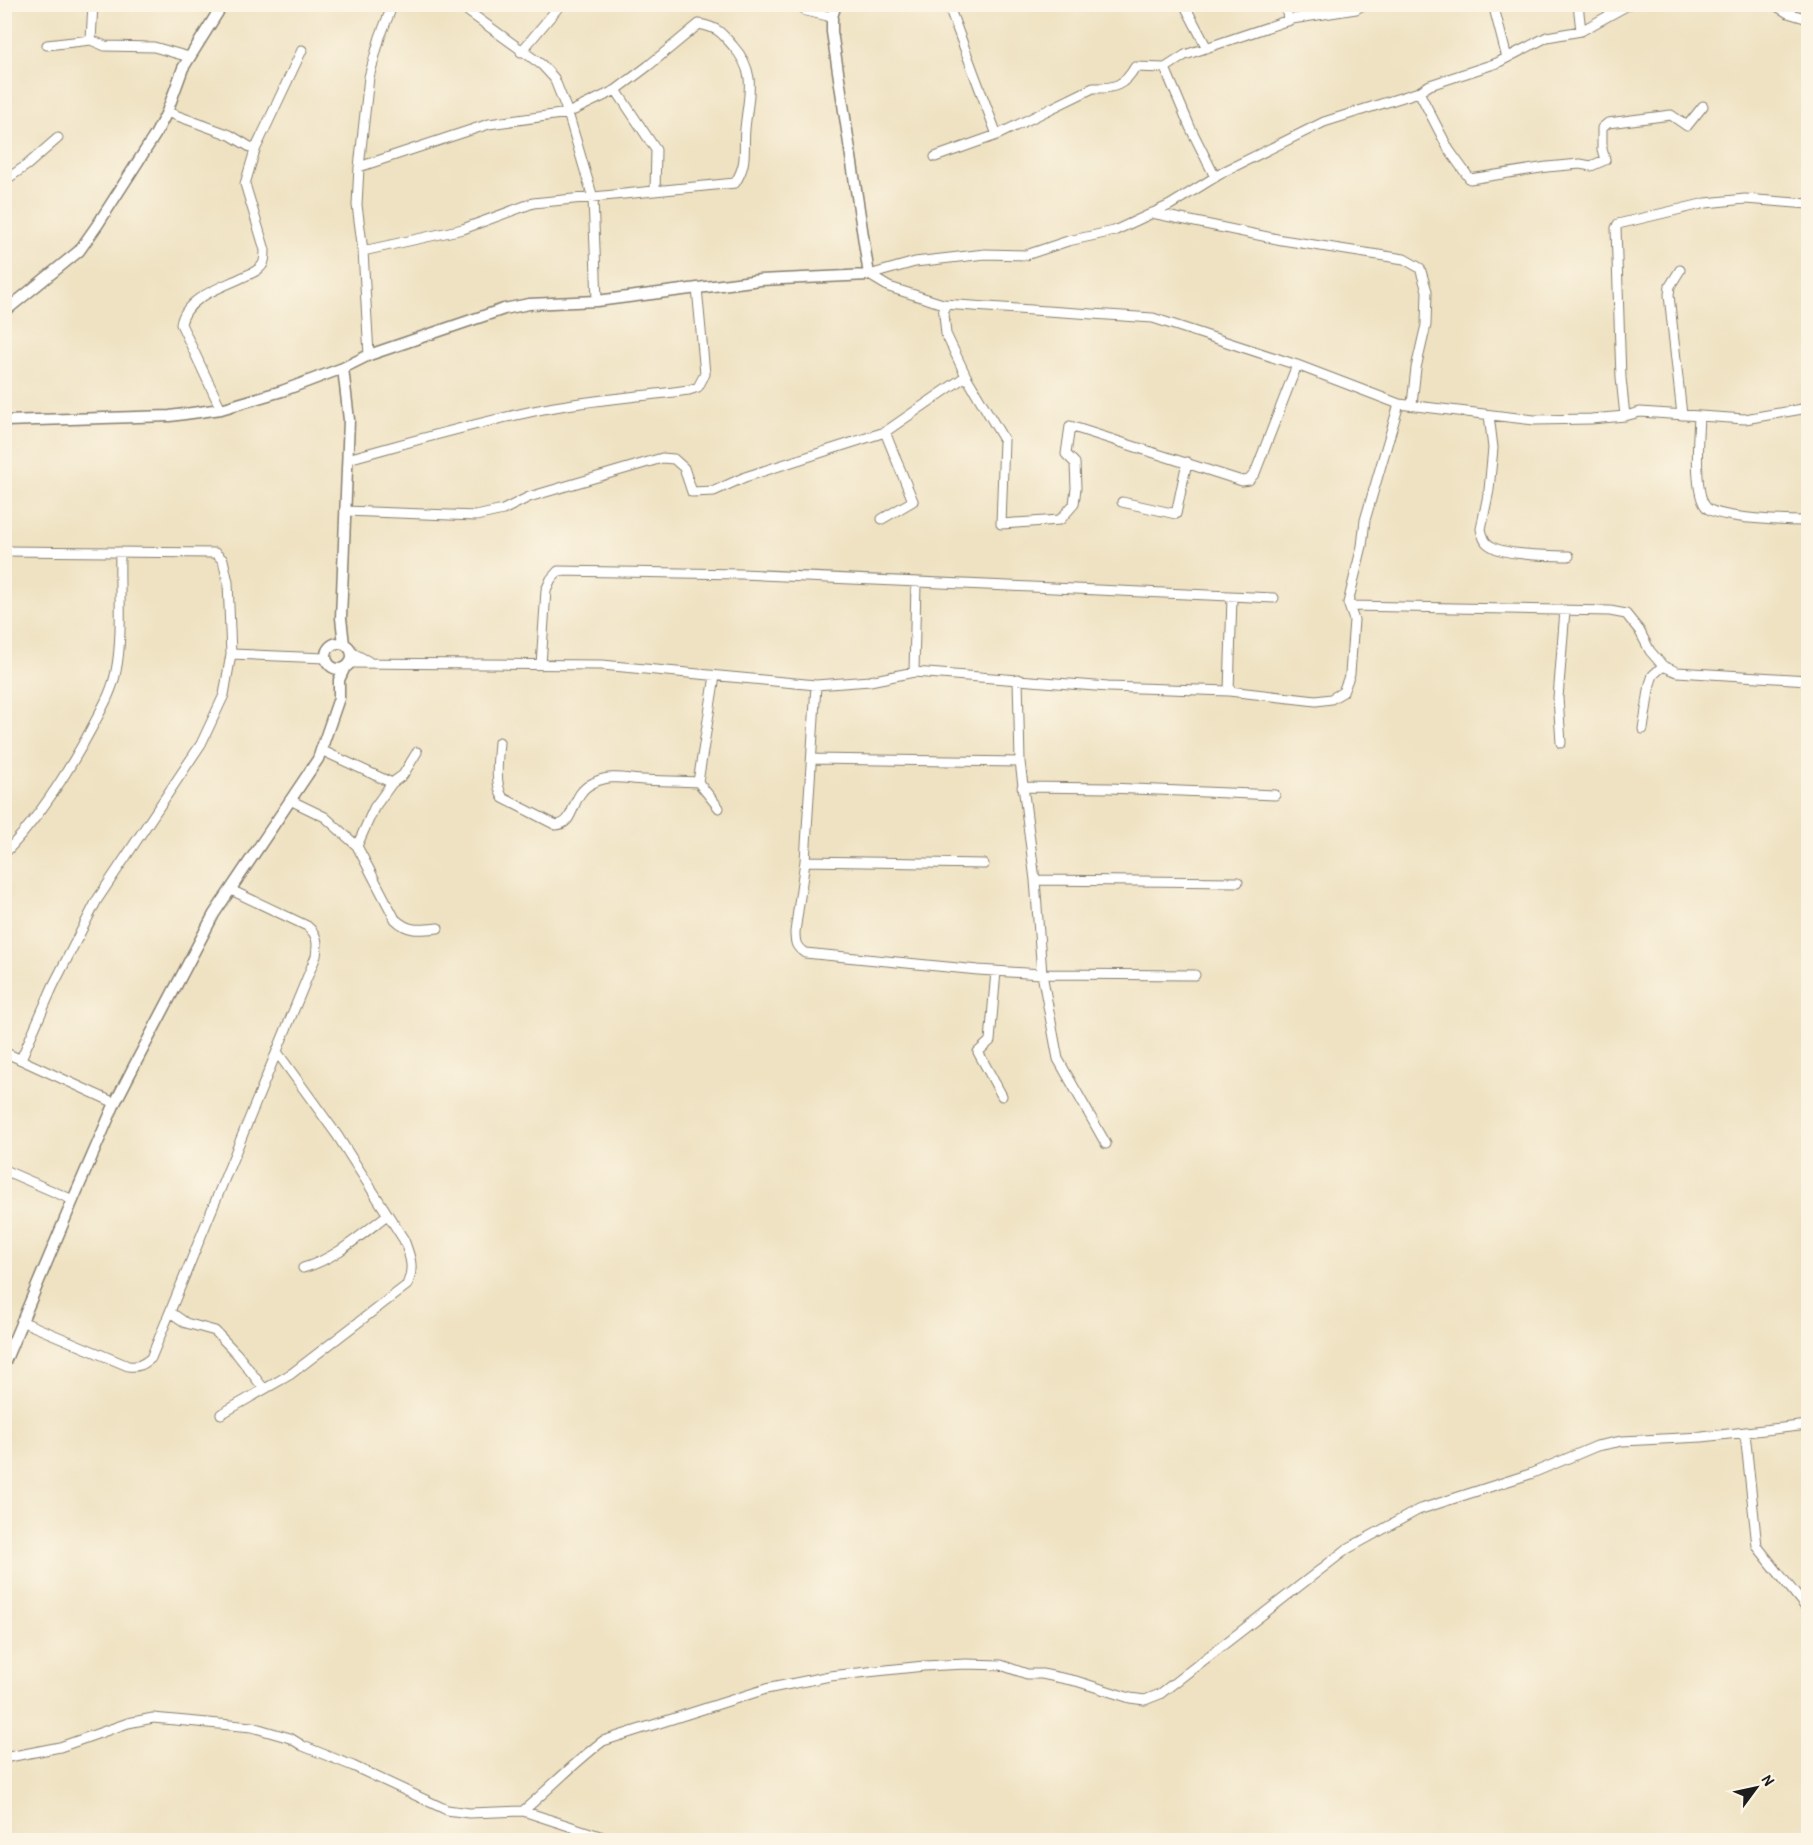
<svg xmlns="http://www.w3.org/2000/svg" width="1813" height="1845" font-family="'Patrick Hand',sans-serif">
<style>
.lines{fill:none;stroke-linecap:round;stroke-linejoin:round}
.minor-casing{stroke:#867f6f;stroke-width:11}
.tertiary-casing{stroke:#867f6f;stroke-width:13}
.minor{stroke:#fff;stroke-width:9}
.tertiary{stroke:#fff;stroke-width:10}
</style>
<rect width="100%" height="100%" fill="#fcf5e5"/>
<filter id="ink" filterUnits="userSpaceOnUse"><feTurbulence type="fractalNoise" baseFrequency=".0167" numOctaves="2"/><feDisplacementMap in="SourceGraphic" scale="12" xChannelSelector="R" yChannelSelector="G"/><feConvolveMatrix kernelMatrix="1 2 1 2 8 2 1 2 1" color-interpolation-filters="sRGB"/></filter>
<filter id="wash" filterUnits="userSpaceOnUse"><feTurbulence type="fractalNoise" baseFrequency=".008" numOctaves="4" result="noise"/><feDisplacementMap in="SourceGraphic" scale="24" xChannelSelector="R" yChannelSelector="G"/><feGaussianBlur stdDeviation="1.35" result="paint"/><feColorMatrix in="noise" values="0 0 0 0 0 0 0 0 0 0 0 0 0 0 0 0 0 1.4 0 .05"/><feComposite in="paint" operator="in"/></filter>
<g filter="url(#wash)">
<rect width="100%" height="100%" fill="#efe2c2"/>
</g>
<g filter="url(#ink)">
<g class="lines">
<defs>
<path id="minor" d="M458 4 542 65 554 78 568 113 593 198 597 301
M799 4 806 11 832 17
M948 4 997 135
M1184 4 1207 48
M1286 4 1288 21
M1493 4 1507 58
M1578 4 1581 31
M1773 4 1788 13 1808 19
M91 40 93 4
M47 45 91 40 105 46 154 47 189 57
M521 52 561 4
M1165 68 1190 127 1215 177
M616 90 656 150 655 191
M1419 92 1449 150 1470 179 1547 167 1580 164 1591 166 1605 160 1602 149V128L1608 123 1671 115 1687 126 1703 106
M167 112 230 135 255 150
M935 157 997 135 1093 88C1114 89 1125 85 1135 67L1165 68 1185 55 1292 19 1356 9 1365 4
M359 167 489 124 568 113 616 90 648 66 699 24C718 28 720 31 733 46 758 74 748 95 745 129 743 152 748 163 735 183L533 203 463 229 363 251
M4 181 27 165 58 138
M1152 213 1282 240 1404 259 1420 268 1427 291 1426 325 1416 368 1412 404
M1680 270 1670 286 1669 295 1682 415
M869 275 889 287 943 304 1153 318 1297 365 1399 404 1534 420 1591 419 1625 416 1640 412 1745 419 1808 408
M869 275 915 262 985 254 1026 255 1068 241 1114 231 1170 205 1225 171 1324 122 1419 92 1430 85 1497 63 1547 37 1581 31 1630 4
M943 304 946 334 966 376 1004 440 1001 524 1060 520 1074 504 1076 488 1075 463 1066 454 1070 426 1242 481 1249 480 1255 473 1297 365
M369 355 363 251 357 205 359 167 369 77 380 37 393 4
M221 409 181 324C186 297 221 288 243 277 250 274 259 271 263 264 265 260 265 255 265 250L245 184 255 150 302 50
M1489 415 1493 448 1489 490 1481 529C1482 533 1483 538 1486 542 1499 557 1550 555 1569 556
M1625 416 1621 378 1616 228 1618 224 1706 203 1745 199 1808 204
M1699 417C1698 436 1693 495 1707 508 1720 519 1790 521 1808 521
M348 459C410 442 471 424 534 411 585 400 637 397 689 390L698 387 705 374 697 288
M1122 502 1176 514 1187 462
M345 511 476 516 503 510 529 497 662 458 674 459 684 468 692 492 714 491 745 477 885 432 966 376
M882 519 913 501 885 432
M4 551 215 553 223 560 228 582 231 654 224 695 201 744 97 900 53 986 21 1059
M1350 606 1610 611 1626 614 1639 630 1650 651 1663 666 1677 672 1808 680
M351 652 368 661
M231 654 325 658
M350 663 602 665 816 685 870 681 914 672 1108 687 1229 691 1316 701 1331 699 1343 692 1350 674 1354 620 1348 603 1362 546 1365 520 1399 404
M541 665 546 590 551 579 558 571 741 574 1274 598
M914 672 916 583
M715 676 698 782 719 808
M1018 679 1020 762 1035 880 1042 974 1058 1059 1106 1144
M816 685 805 861 795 932C795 943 796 947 805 953L978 970 1042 974 1195 975
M1229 691 1232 598
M1643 729 1650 684 1653 675 1663 666
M499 742C498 759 494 783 503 798L556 825C577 824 569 794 593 783 610 774 625 779 643 780 661 781 680 781 698 782
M1561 743 1558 698 1565 610
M321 750 392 783
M812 759 1020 762
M1022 787 1110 788 1275 795
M290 800 325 817 357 846 395 919C408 932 420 930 438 928
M357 846 374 808 392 783 403 775 417 752
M4 854C42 815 72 766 97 718 105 703 113 688 116 671 123 637 119 588 120 552
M805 861 984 864
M1035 880 1238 882
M996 971 990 1041 978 1052 1002 1096
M4 1052 115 1103
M4 1170 73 1200
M303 1268C335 1259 361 1235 387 1215
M170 1312 186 1323 215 1331 237 1354 264 1389
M21 1321 128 1366C138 1367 143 1365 151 1358L316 956C318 943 318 935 307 926L231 890
M221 1414 291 1374 407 1285C415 1268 410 1256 404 1240L337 1135 277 1052
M1745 1433 1757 1546 1808 1610
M4 1758 60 1747 128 1723 153 1718 252 1727 290 1738 303 1746 353 1766 447 1810 469 1813 523 1811 612 1840
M523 1811C550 1788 575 1762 603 1741L766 1689 830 1676 924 1666 966 1664 1001 1665 1027 1674H1042L1076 1681 1130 1698 1145 1700 1160 1694 1347 1549 1418 1510 1530 1474 1597 1446 1622 1441 1702 1437 1808 1425"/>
<path id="tertiary" d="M4 312 79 251 98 224 155 135 167 112 183 68 223 4
M343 368 349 420 341 618 344 644
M4 421 170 416 221 409 282 391 343 368 369 355 504 309 529 304 597 301 760 280 869 275 832 32V17L836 4
M326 656a13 13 0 1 1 26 0a13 13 0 1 1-26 0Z
M4 1364 73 1200 115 1103 133 1068 214 914 318 759 339 698V680L344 669"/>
</defs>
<use href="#minor" class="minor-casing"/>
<use href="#tertiary" class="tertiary-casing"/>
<use href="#minor" class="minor"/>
<use href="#tertiary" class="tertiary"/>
</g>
</g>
<rect width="1813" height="1845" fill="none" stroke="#fcf5e5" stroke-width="24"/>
<g transform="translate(1756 1788) rotate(57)" stroke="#fcf5e5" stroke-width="4.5" paint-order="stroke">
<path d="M0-4.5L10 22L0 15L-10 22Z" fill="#1c1c1c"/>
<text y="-9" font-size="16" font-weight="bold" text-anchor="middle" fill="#1c1c1c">N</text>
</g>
</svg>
